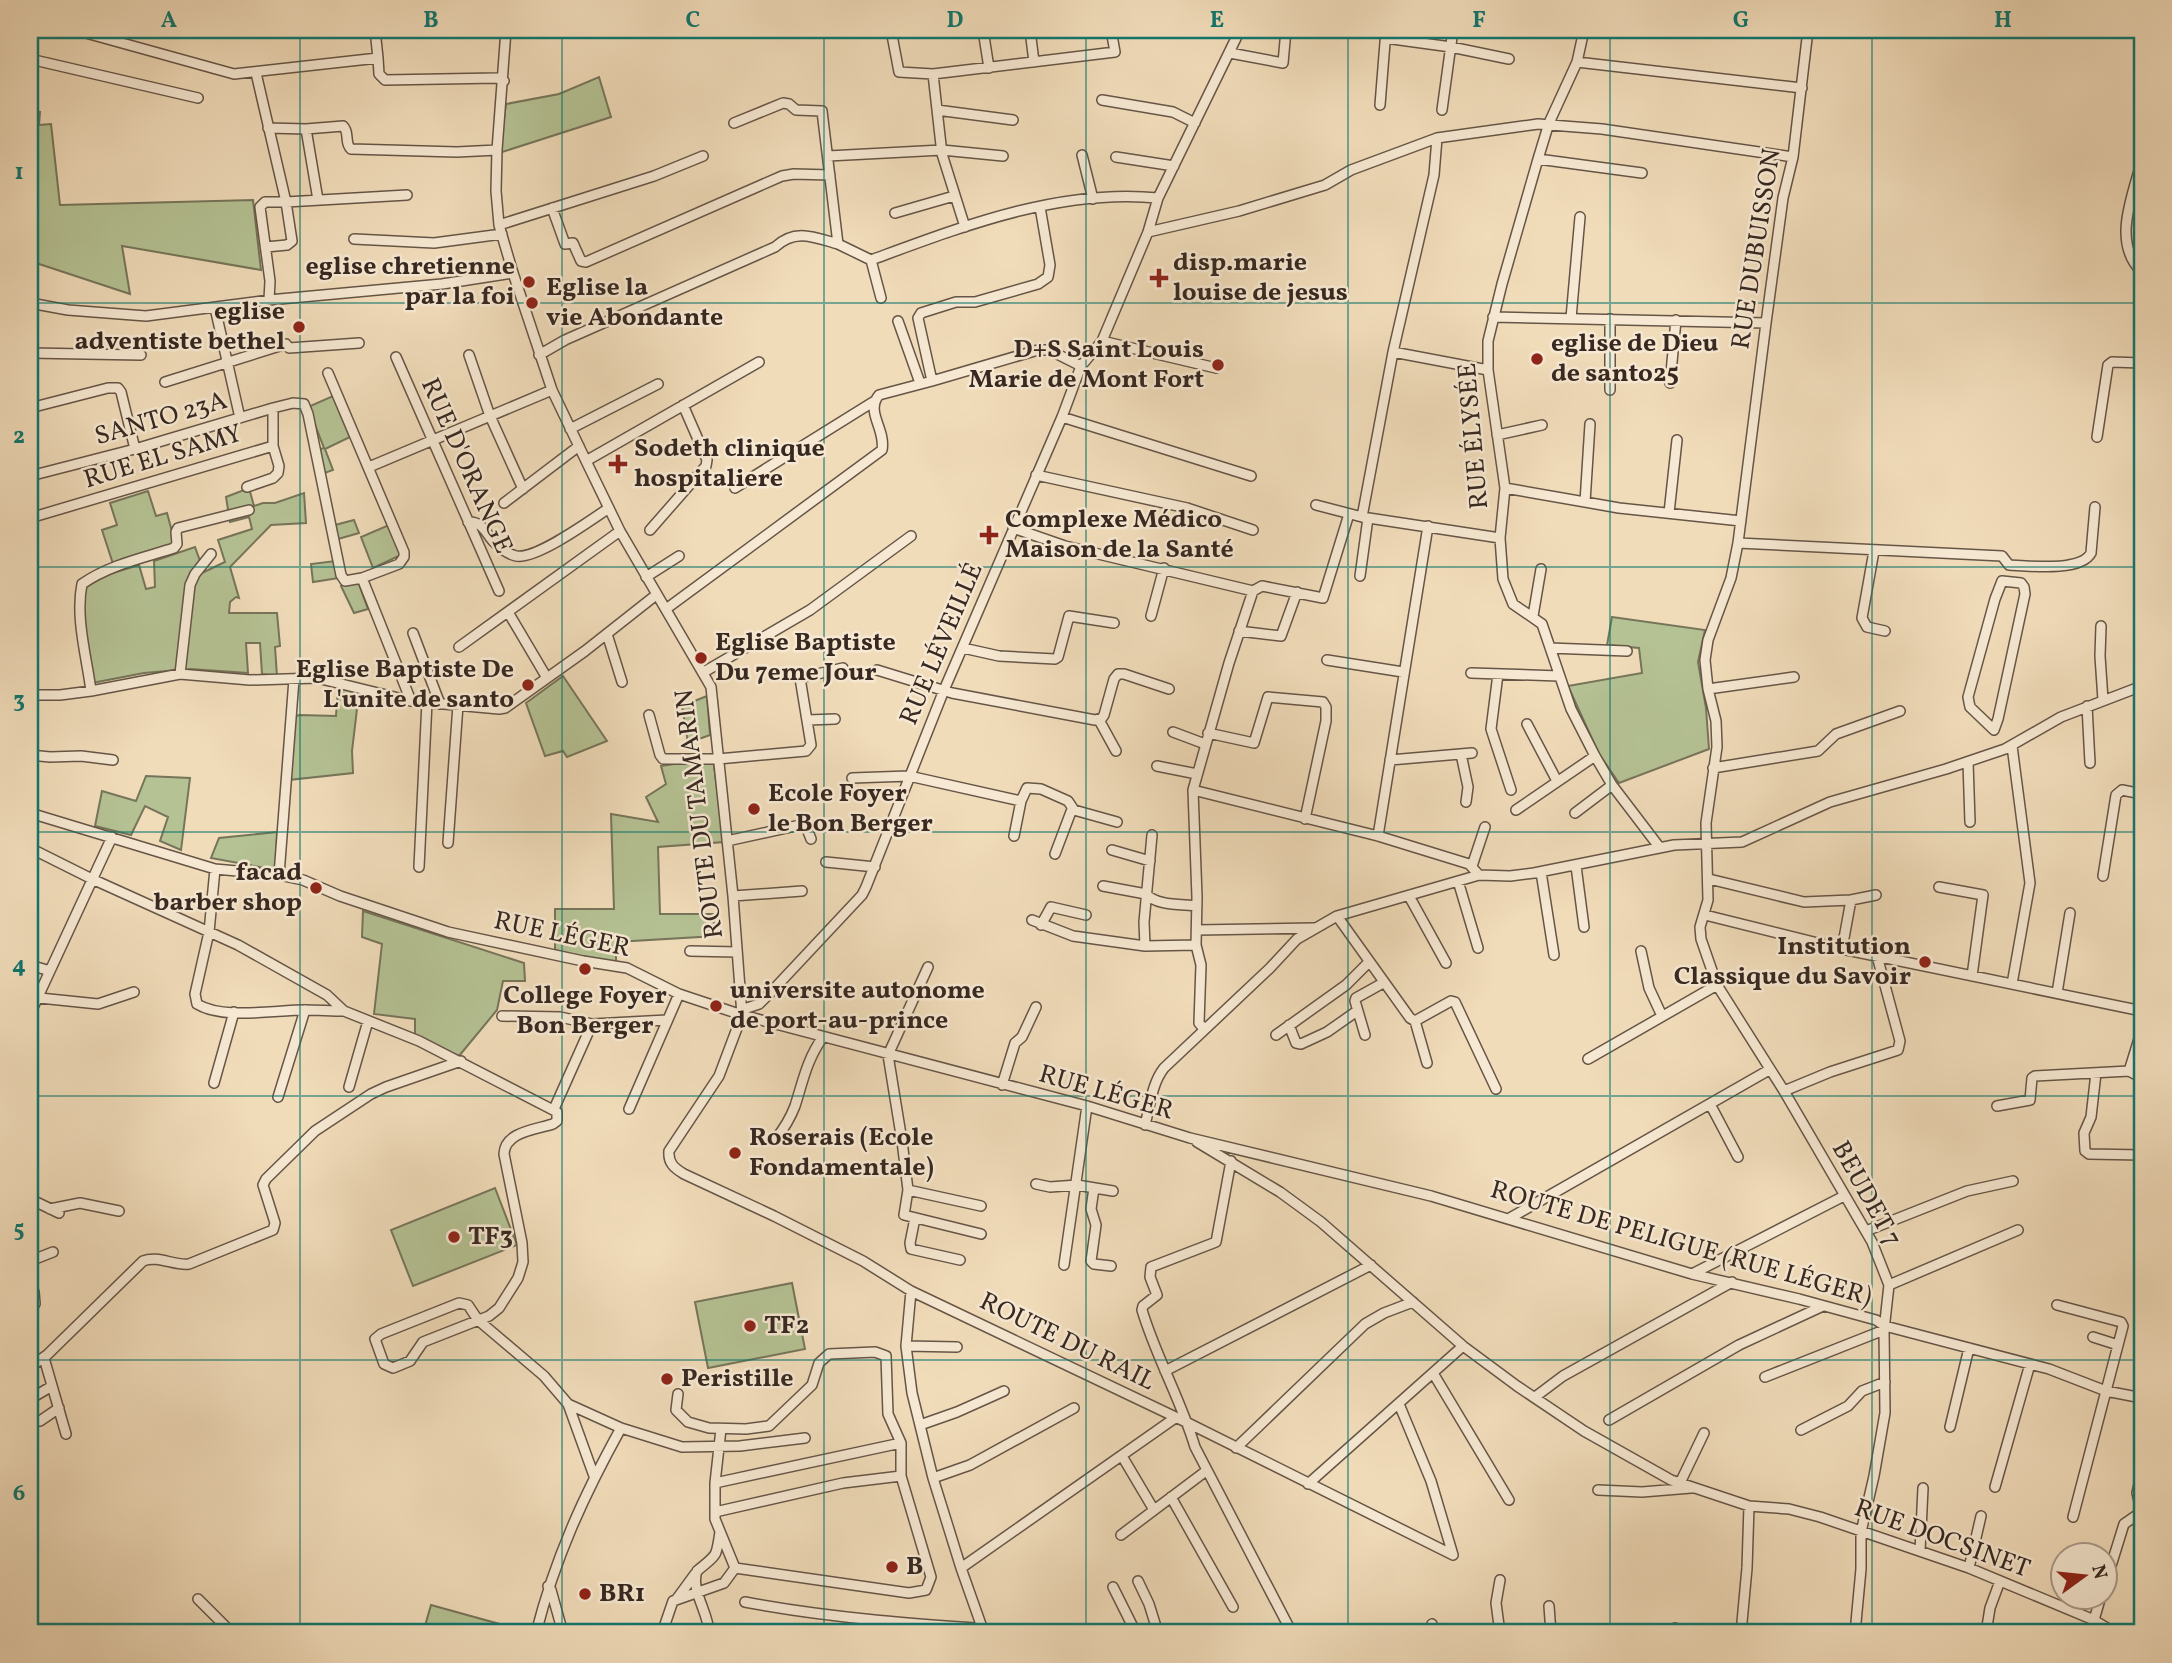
<svg xmlns="http://www.w3.org/2000/svg" width="2172" height="1663" font-family="Vollkorn,serif">
<style>
.green{fill:#b5c294;stroke:#76755a;stroke-width:2}
.lines{fill:none;stroke-linecap:round;stroke-linejoin:round}
.minor-casing{stroke:#665547;stroke-width:12}
.minor{stroke:#f6e8d2;stroke-width:9}
.grid{fill:none;stroke:#0f766e;stroke-width:2;stroke-opacity:0.55}
.poi-dot{fill:#8f2418;stroke:#f6e8d2;stroke-width:2.5}
.labels{text-anchor:middle;dominant-baseline:central;stroke-width:5;stroke-linejoin:round;paint-order:stroke}
.street-label{font-size:26px;fill:#372821;stroke:#f6e8d2}
.poi-label{font-size:26px;font-weight:bold;fill:#372821;stroke:#f6e8d2;text-anchor:start}
.neatline{fill:none;stroke:#0f766e;stroke-width:2.5}
.grid-label{font-size:23px;text-anchor:middle;font-weight:bold;fill:#0f766e}
</style>
<rect width="100%" height="100%" fill="#f1dcba"/>
<filter id="stains"><feTurbulence type="fractalNoise" baseFrequency=".00286" numOctaves="4"/><feColorMatrix values="0 0 0 0 .2 0 0 0 0 .09 0 0 0 0 .02 0 0 0 .5 -.17"/></filter>
<radialGradient id="worn" r=".72"><stop offset=".6" stop-color="#630" stop-opacity="0"/><stop offset="1" stop-color="#630" stop-opacity=".3"/></radialGradient>
<path class="green" d="M599 77 611 117 499 153 506 104 559 94Z
M30 111 40 112 39 125 51 124 60 205 253 200 261 270 122 246 130 294 30 261Z
M333 396 350 437 325 449 333 470 322 474 315 451 324 448 308 407Z
M249 488 254 506 263 503H275L304 493 306 523 271 525 230 567 239 598 236 597 230 602 229 613H277L280 646 275 647 277 676 262 674 260 643H246L248 673 190 669 144 673 92 683 82 613 83 587 109 574 139 565 146 589 155 587 154 561 195 547 204 572 225 562 218 540 252 529 249 517 230 522 226 497Z
M148 491 156 516 167 513 176 546 114 567 102 530 117 525 110 503Z
M354 520 359 533 338 539 335 525Z
M389 525 401 555 373 568 361 537Z
M335 561 339 578 313 582 311 564Z
M357 579 368 609 354 613 341 586Z
M1612 617 1705 630 1698 662 1706 708 1709 749 1619 783 1599 754 1568 686 1642 673 1639 648 1607 645Z
M563 676 607 741 567 757 563 751 545 756 526 703Z
M338 687 359 692 352 751 353 773 288 780 294 717 299 715 336 716Z
M707 696 710 735 688 743 682 706Z
M713 758 724 842 658 847 660 914H713L716 936 616 942V965L555 950V909H614L611 814 658 822 646 797 666 784 661 766Z
M146 776 190 778 181 850 160 841 168 817 145 806 131 835 95 826 102 791 136 801Z
M277 832 276 870 211 858 219 838Z
M363 911 524 963 525 981H503L497 1010 459 1056 415 1042V1019L374 1014 382 944 362 937Z
M495 1188 517 1245 413 1286 391 1230Z
M792 1283 805 1349 708 1368 695 1302Z
M431 1605 514 1628 513 1633H423Z"/>
<g class="lines">
<defs>
<path id="minor" d="M75 30 234 74 378 58 375 30
M506 30 497 150 496 191 499 225 513 273 552 390 586 461 620 531 711 687 733 896 742 1015 719 1076 669 1151C668 1163 674 1168 684 1174L774 1216 863 1261 911 1291 1188 1423 1453 1555
M891 30 899 72 933 74 1115 52 1111 30
M983 30 989 68
M1030 30 1034 62
M1584 30 1577 62 1549 123 1538 159 1502 284 1488 341V370L1505 488 1500 538 1503 579 1513 604 1542 624 1571 709 1595 756 1612 785 1660 848
M1808 30 1793 157 1783 198 1766 323 1738 543 1731 578 1708 640 1705 660 1708 689 1716 721 1717 747 1706 823 1708 900 1700 927 1701 939 1717 985 1784 1091 1872 1242 1889 1285 1884 1330 1885 1413 1874 1476 1861 1532V1569L1855 1633
M1385 38 1451 47 1509 59
M1230 53 1283 63 1286 30
M378 58 379 74 385 80 497 78 504 81
M30 59 198 98
M1577 62 1802 88
M256 73 286 202H265L260 207 270 281 269 300
M933 74 942 154 965 227
M1102 100 1173 112 1195 123
M1380 105 1386 30
M937 110 1013 120
M1442 110 1453 30
M734 123 783 103 789 104 796 110 822 111 838 244 871 260
M268 128 306 129 343 126C350 132 344 143 351 149L457 152 497 150
M306 129 318 200
M1082 155 1093 199
M828 156 942 150 1003 156
M1116 157 1174 166
M1538 159 1642 173
M2142 160C2133 195 2111 243 2142 272
M552 208 565 244 573 243 581 261 586 262 782 176 794 174 830 175
M895 213 954 196
M499 225 654 176 703 156
M1148 232 1239 211 1325 185 1351 170 1437 138 1538 124 1602 129 1793 157
M354 239 434 243 502 234
M266 247 287 245 292 241 286 202 407 195
M871 260C961 227 1060 188 1158 198
M871 260 881 298
M30 303 68 310 146 316 269 300 442 284 513 273
M215 308 240 418
M1493 317 1766 323
M1571 318 1580 217
M898 321 920 383
M1102 341 1216 368
M1393 352 1488 370
M30 353 141 355
M469 355 490 416 523 489
M539 355 565 340 775 247C795 228 814 237 838 244
M396 357 499 591
M328 373 404 552V557L399 564 362 578 411 701
M932 381 1038 350H1049L1081 366
M165 382 286 344 289 348 359 343
M1670 383 1676 320
M1610 390V319
M30 408 108 388H118L121 392 135 449
M1062 417 1251 476
M570 429 658 384
M1497 435 1542 425
M2097 437 2108 365 2112 362 2142 363
M586 461 759 362
M369 467 552 390
M1036 475 1187 508 1253 530
M30 476 135 449 273 408 293 403 304 404 308 414 341 575 345 581 362 578
M247 487 273 478 278 473 279 466 273 446
M735 488 873 402
M1505 488 1619 508 1741 521
M1585 502 1590 424
M504 503 579 446
M1316 505 1362 517 1500 538
M1669 513 1677 440
M1362 517 1393 352 1434 175 1437 138
M30 518 273 446V408
M468 522C482 521 485 532 493 541 499 547 507 554 516 556 536 560 591 520 609 508
M1013 528 1065 546 1253 591
M650 530 706 466 707 460 683 405
M1738 543 2002 556 2009 565C2029 566 2081 572 2091 553L2095 507
M1874 551 1862 618 1867 627 1885 631
M1360 576 1368 518
M646 577 679 556
M2002 581 2021 583 2024 587 2025 594 1998 719 1994 730 1970 707 1968 697 1995 599Z
M666 609 882 450C886 429 865 412 879 395L932 381 918 318 921 313 956 302H975L1038 284 1048 277 1050 265 1040 207
M508 612 547 678
M1151 616 1164 568
M1533 616 1541 569
M2101 626 2100 656 2103 700
M1239 631 1281 636 1297 592
M413 633 440 704
M607 634 622 682
M459 647 620 531
M963 648 999 656 1055 659 1058 657 1069 616 1114 623
M1550 648 1627 651
M1327 660 1403 672
M877 670 952 693 1095 720 1102 718 1104 715 1114 679 1118 674H1124L1169 689
M704 672 810 610 911 536
M1471 673 1559 676
M180 674 190 585 195 574 211 554
M1498 674 1491 729 1511 790
M1708 689 1794 677
M91 691C87 658 75 618 82 584 109 565 143 558 174 548L177 544 176 532 178 528 249 510
M30 695H60L91 691 180 674 250 680 317 678 411 701 499 709 505 708 585 651 656 595
M2087 706 2090 763
M649 715 660 755 663 759H718L806 751 811 745 800 678 843 668
M808 720 835 719
M1099 720 1116 751
M1527 724 1557 781
M1173 732 1205 744
M1208 733 1254 743 1268 697 1323 702 1326 707V721L1305 819
M1461 754 1468 787 1466 802
M30 755 50 757 81 756 113 760
M1390 760 1472 753
M1968 762 1970 822
M1157 766 1197 774
M1713 768 1818 751 1836 734 1900 711
M852 778 909 776 1021 801
M1193 790 1378 836 1469 864 1479 875
M1516 810 1595 756
M30 813 215 869 279 875 303 880 340 896 448 932 583 961 627 968 679 994 742 1015 1087 1106 1190 1138 1431 1196 1692 1274 1799 1299 1876 1320 1885 1326 2049 1369 2106 1391 2142 1398
M1575 813 1612 785
M1152 835 1144 922 1145 946 1196 945 1201 965 1199 1023 1204 1029
M1014 836 1021 801 1027 788 1041 789 1068 801 1074 810 1117 822
M1378 836 1428 526
M727 841 805 824 811 839
M448 843 458 705
M30 848 92 879 238 945 327 995 344 1011 419 1041 557 1112V1121L553 1124C534 1130 505 1132 504 1154L522 1243 523 1262 518 1278 499 1308 489 1316 423 1342 410 1361 393 1368 384 1364 375 1339 381 1334 459 1303 468 1305 478 1320 544 1376 568 1404 594 1476
M1112 850 1150 861
M1055 854 1072 809
M826 862 875 867
M1472 866 1485 827
M1576 866 1584 927
M419 867 427 702
M215 869 209 932 195 994 197 1004C223 1020 275 1010 305 1010 318 1010 331 1011 344 1011
M1541 872 1554 955
M279 875 294 679
M2103 876 2116 795 2122 790 2142 794
M1709 879 1804 902 1851 900 1876 895
M1458 881 1478 948
M1103 886 1146 894C1157 906 1181 904 1197 906
M1939 887 1983 895 1972 976
M733 896 802 891
M1409 896 1446 963
M1705 915 1842 949 2142 1011
M1337 916 1410 1018 1415 1021 1451 1001 1455 1002 1496 1089
M1032 920 1073 936 1145 946
M1041 925 1051 907 1086 915
M1197 930 1314 928
M1196 945 1197 897 1193 790 1229 663 1253 591 1262 586 1323 598 1349 514
M1842 949 1851 900
M690 951 737 952
M1641 951 1649 988 1662 1016
M30 965 50 971
M928 967 888 1055 902 1141 908 1190 981 1206
M2012 984 2030 883 2012 746
M2057 993 2070 913
M30 997 98 1004 134 992
M741 1010 759 1004 772 991 862 895 866 887 944 690 1062 417 1081 366 1102 341 1148 232 1158 198 1240 30
M30 1014 112 837
M502 1016 560 1017 592 1024 667 1020
M1415 1021 1427 1063
M1289 1025 1296 1043 1301 1044 1327 1032 1357 1011
M1276 1035 1346 985 1369 962
M1365 1035 1355 1001 1356 998 1383 983
M1588 1059 1717 985
M2129 1071 2142 1078
M2096 1073 2091 1117 2084 1133 2085 1151 2089 1154 2142 1155
M214 1083 234 1012
M1002 1085 1015 1043 1022 1037 1036 1007
M349 1087 368 1021
M1784 1091 1830 1072 1898 1050 1900 1041 1877 956
M278 1097 305 1010
M1710 1104 1738 1157
M1997 1106 2030 1100 2032 1078 2035 1076 2129 1071 2142 1029
M554 1109 592 1024
M629 1109 679 994
M1145 1125C1150 1106 1152 1083 1164 1068L1270 968 1297 939 1337 916 1479 875 1510 876 1534 873 1674 845 1742 842 1830 802 1946 769 2005 749 2061 717 2142 686
M775 1140C783 1130 790 1119 795 1106 803 1081 807 1059 823 1037
M1197 1142 1280 1192 1321 1222 1463 1346 1517 1386 1584 1431 1671 1480 1749 1506 1789 1509 1820 1517 1969 1568 2094 1620 2115 1633
M1231 1161 1216 1242 1151 1267 1150 1277 1157 1295 1143 1306 1142 1310C1156 1357 1181 1400 1195 1447L1292 1633
M1036 1184 1050 1187 1077 1185 1113 1191
M1094 1188 1091 1209 1096 1225 1091 1261 1094 1264 1111 1266
M908 1190 904 1215 981 1234
M30 1199 59 1213
M50 1209 80 1203 119 1211
M915 1218 910 1243 911 1249 960 1260
M1510 1218 1769 1070
M1866 1231 1967 1191 2013 1181
M30 1261 53 1252
M1064 1265 1087 1106
M1692 1274 1844 1196
M30 1283 34 1292 35 1304 30 1309
M1889 1285 2018 1230
M911 1291 906 1346 912 1393 933 1478 961 1568 984 1633
M2057 1305 2121 1322 2123 1326 2073 1517
M2093 1337 2118 1345
M906 1346 957 1347
M44 1358 66 1434
M30 1367 47 1355 143 1261C158 1255 174 1266 189 1264L273 1230 275 1223 263 1185 266 1179 315 1131 371 1094 386 1087 461 1061
M1165 1371 1371 1265
M1433 1373 1509 1500
M1765 1377 1884 1330
M678 1394 676 1410 688 1422 709 1428 746 1429 769 1426 812 1385 819 1363 829 1354 875 1352 886 1356 888 1414 901 1443V1476L931 1577 926 1590 909 1593 735 1568
M1535 1397 1563 1376 1732 1282
M30 1399 52 1386
M568 1404 621 1428 682 1447 740 1446 805 1438
M1399 1404 1431 1481 1453 1555
M1609 1420 1739 1345 1823 1306
M40 1421 59 1408
M920 1425 957 1412 1004 1391
M1950 1427 1969 1348
M1801 1430 1848 1406 1862 1391 1885 1382
M1236 1448 1365 1324 1384 1313 1413 1302
M1122 1456 1154 1510
M933 1478 970 1465 1074 1408
M715 1483 901 1443
M1680 1483 1704 1433
M1308 1484 1463 1346
M1995 1487 2030 1364
M1598 1490 1642 1492 1691 1488
M1171 1497 1233 1607
M715 1512 843 1483 901 1476
M1121 1535 1206 1471
M1920 1551 1923 1488
M961 1568 1175 1418
M1969 1568 1981 1516
M1138 1581 1149 1604 1158 1633
M2106 1582 2124 1524 2137 1515 2141 1509 2137 1493 2142 1471
M548 1586 551 1590 563 1633
M1113 1587 1136 1633
M198 1599 232 1633
M676 1600 695 1574
M745 1602C845 1621 948 1626 1049 1633
M1549 1606 1551 1633
M2094 1620 2101 1596
M1432 1624 1434 1633
M536 1633C555 1558 584 1495 621 1428
M662 1633 673 1601 724 1583 735 1568 715 1519V1483L721 1429
M709 1633C709 1613 690 1590 697 1571 717 1554 716 1559 720 1532
M1500 1633 1496 1603 1500 1580
M1675 1633V1628
M1741 1633 1747 1568 1749 1506
M1986 1633 1990 1608 2000 1581"/>
</defs>
<use href="#minor" class="minor-casing"/>
<use href="#minor" class="minor"/>
</g>
<path class="grid" d="M300 30V1633M562 30V1633M824 30V1633M1086 30V1633M1348 30V1633M1610 30V1633M1872 30V1633M30 303H2142M30 567H2142M30 832H2142M30 1096H2142M30 1360H2142"/>
<g class="poi-dot">
<path d="M1155.5 267.5h7v7h7v7h-7v7h-7v-7h-7v-7h7z"/>
<circle cx="529" cy="282" r="7"/>
<circle cx="532" cy="303" r="7"/>
<circle cx="299" cy="327" r="7"/>
<circle cx="1537" cy="359" r="7"/>
<circle cx="1218" cy="365" r="7"/>
<path d="M614.5 453.5h7v7h7v7h-7v7h-7v-7h-7v-7h7z"/>
<path d="M985.5 524.5h7v7h7v7h-7v7h-7v-7h-7v-7h7z"/>
<circle cx="701" cy="658" r="7"/>
<circle cx="528" cy="685" r="7"/>
<circle cx="754" cy="809" r="7"/>
<circle cx="316" cy="888" r="7"/>
<circle cx="1925" cy="962" r="7"/>
<circle cx="585" cy="969" r="7"/>
<circle cx="716" cy="1006" r="7"/>
<circle cx="735" cy="1153" r="7"/>
<circle cx="454" cy="1237" r="7"/>
<circle cx="750" cy="1326" r="7"/>
<circle cx="667" cy="1379" r="7"/>
<circle cx="892" cy="1567" r="7"/>
<circle cx="585" cy="1594" r="7"/>
</g>
<g class="labels">
<g class="street-label">
<text transform="translate(1757 249) rotate(-81)">RUE DUBUISSON</text>
<text transform="translate(161 419) rotate(-16)">SANTO 23A</text>
<text transform="translate(1474 436) rotate(-95)">RUE ÉLYSÉE</text>
<text transform="translate(163 457) rotate(-17)">RUE EL SAMY</text>
<text transform="translate(466 466) rotate(66)">RUE D'ORANGE</text>
<text transform="translate(942 644) rotate(-67)">RUE LÉVEILLÉ</text>
<text transform="translate(700 814) rotate(-97)">ROUTE DU TAMARIN</text>
<text transform="translate(562 935) rotate(12)">RUE LÉGER</text>
<text transform="translate(1106 1093) rotate(16)">RUE LÉGER</text>
<text transform="translate(1866 1194) rotate(61)">BEUDET 7</text>
<text transform="translate(1681 1244) rotate(16)">ROUTE DE PELIGUE (RUE LÉGER)</text>
<text transform="translate(1067 1342) rotate(26)">ROUTE DU RAIL</text>
<text transform="translate(1942 1539) rotate(20)">RUE DOCSINET</text>
</g>
<g class="poi-label">
<text x="1173" y="263">disp.marie<tspan x="1173" dy="30">louise de jesus</tspan></text>
<text x="515" y="267" text-anchor="end">eglise chretienne<tspan x="515" dy="30">par la foi</tspan></text>
<text x="546" y="288">Eglise la<tspan x="546" dy="30">vie Abondante</tspan></text>
<text x="285" y="312" text-anchor="end">eglise<tspan x="285" dy="30">adventiste bethel</tspan></text>
<text x="1551" y="344">eglise de Dieu<tspan x="1551" dy="30">de santo25</tspan></text>
<text x="1204" y="350" text-anchor="end">D+S Saint Louis<tspan x="1204" dy="30">Marie de Mont Fort</tspan></text>
<text x="634" y="449">Sodeth clinique<tspan x="634" dy="30">hospitaliere</tspan></text>
<text x="1005" y="520">Complexe Médico<tspan x="1005" dy="30">Maison de la Santé</tspan></text>
<text x="715" y="643">Eglise Baptiste<tspan x="715" dy="30">Du 7eme Jour</tspan></text>
<text x="514" y="670" text-anchor="end">Eglise Baptiste De<tspan x="514" dy="30">L'unite de santo</tspan></text>
<text x="768" y="794">Ecole Foyer<tspan x="768" dy="30">le Bon Berger</tspan></text>
<text x="302" y="873" text-anchor="end">facad<tspan x="302" dy="30">barber shop</tspan></text>
<text x="1911" y="947" text-anchor="end">Institution<tspan x="1911" dy="30">Classique du Savoir</tspan></text>
<text x="730" y="991">universite autonome<tspan x="730" dy="30">de port-au-prince</tspan></text>
<text x="585" y="996" text-anchor="middle">College Foyer<tspan x="585" dy="30">Bon Berger</tspan></text>
<text x="749" y="1138">Roserais (Ecole<tspan x="749" dy="30">Fondamentale)</tspan></text>
<text x="468" y="1237">TF3</text>
<text x="764" y="1326">TF2</text>
<text x="681" y="1379">Peristille</text>
<text x="906" y="1567">B</text>
<text x="599" y="1594">BR1</text>
</g>
</g>
<rect width="2172" height="1663" fill="none" stroke="#f1dcba" stroke-width="77"/>
<g transform="translate(2084 1576) rotate(75)"><circle r="33" fill="#f6e8d2" stroke="#aa9b8b" stroke-width="2"/>
<path d="M0-5L12 26L0 18L-12 26Z" fill="#8f2418"/>
<text y="-10" font-size="19" font-weight="bold" text-anchor="middle" fill="#372821">N</text>
</g>
<rect x="38" y="38" width="2096" height="1586" class="neatline"/>
<g class="grid-label">
<text x="169" y="27">A</text>
<text x="431" y="27">B</text>
<text x="693" y="27">C</text>
<text x="955" y="27">D</text>
<text x="1217" y="27">E</text>
<text x="1479" y="27">F</text>
<text x="1741" y="27">G</text>
<text x="2003" y="27">H</text>
<text x="19" y="179">1</text>
<text x="19" y="443">2</text>
<text x="19" y="707">3</text>
<text x="19" y="972">4</text>
<text x="19" y="1236">5</text>
<text x="19" y="1500">6</text>
</g>
<rect width="100%" height="100%" filter="url(#stains)"/>
<rect width="100%" height="100%" fill="url(#worn)"/>
</svg>
